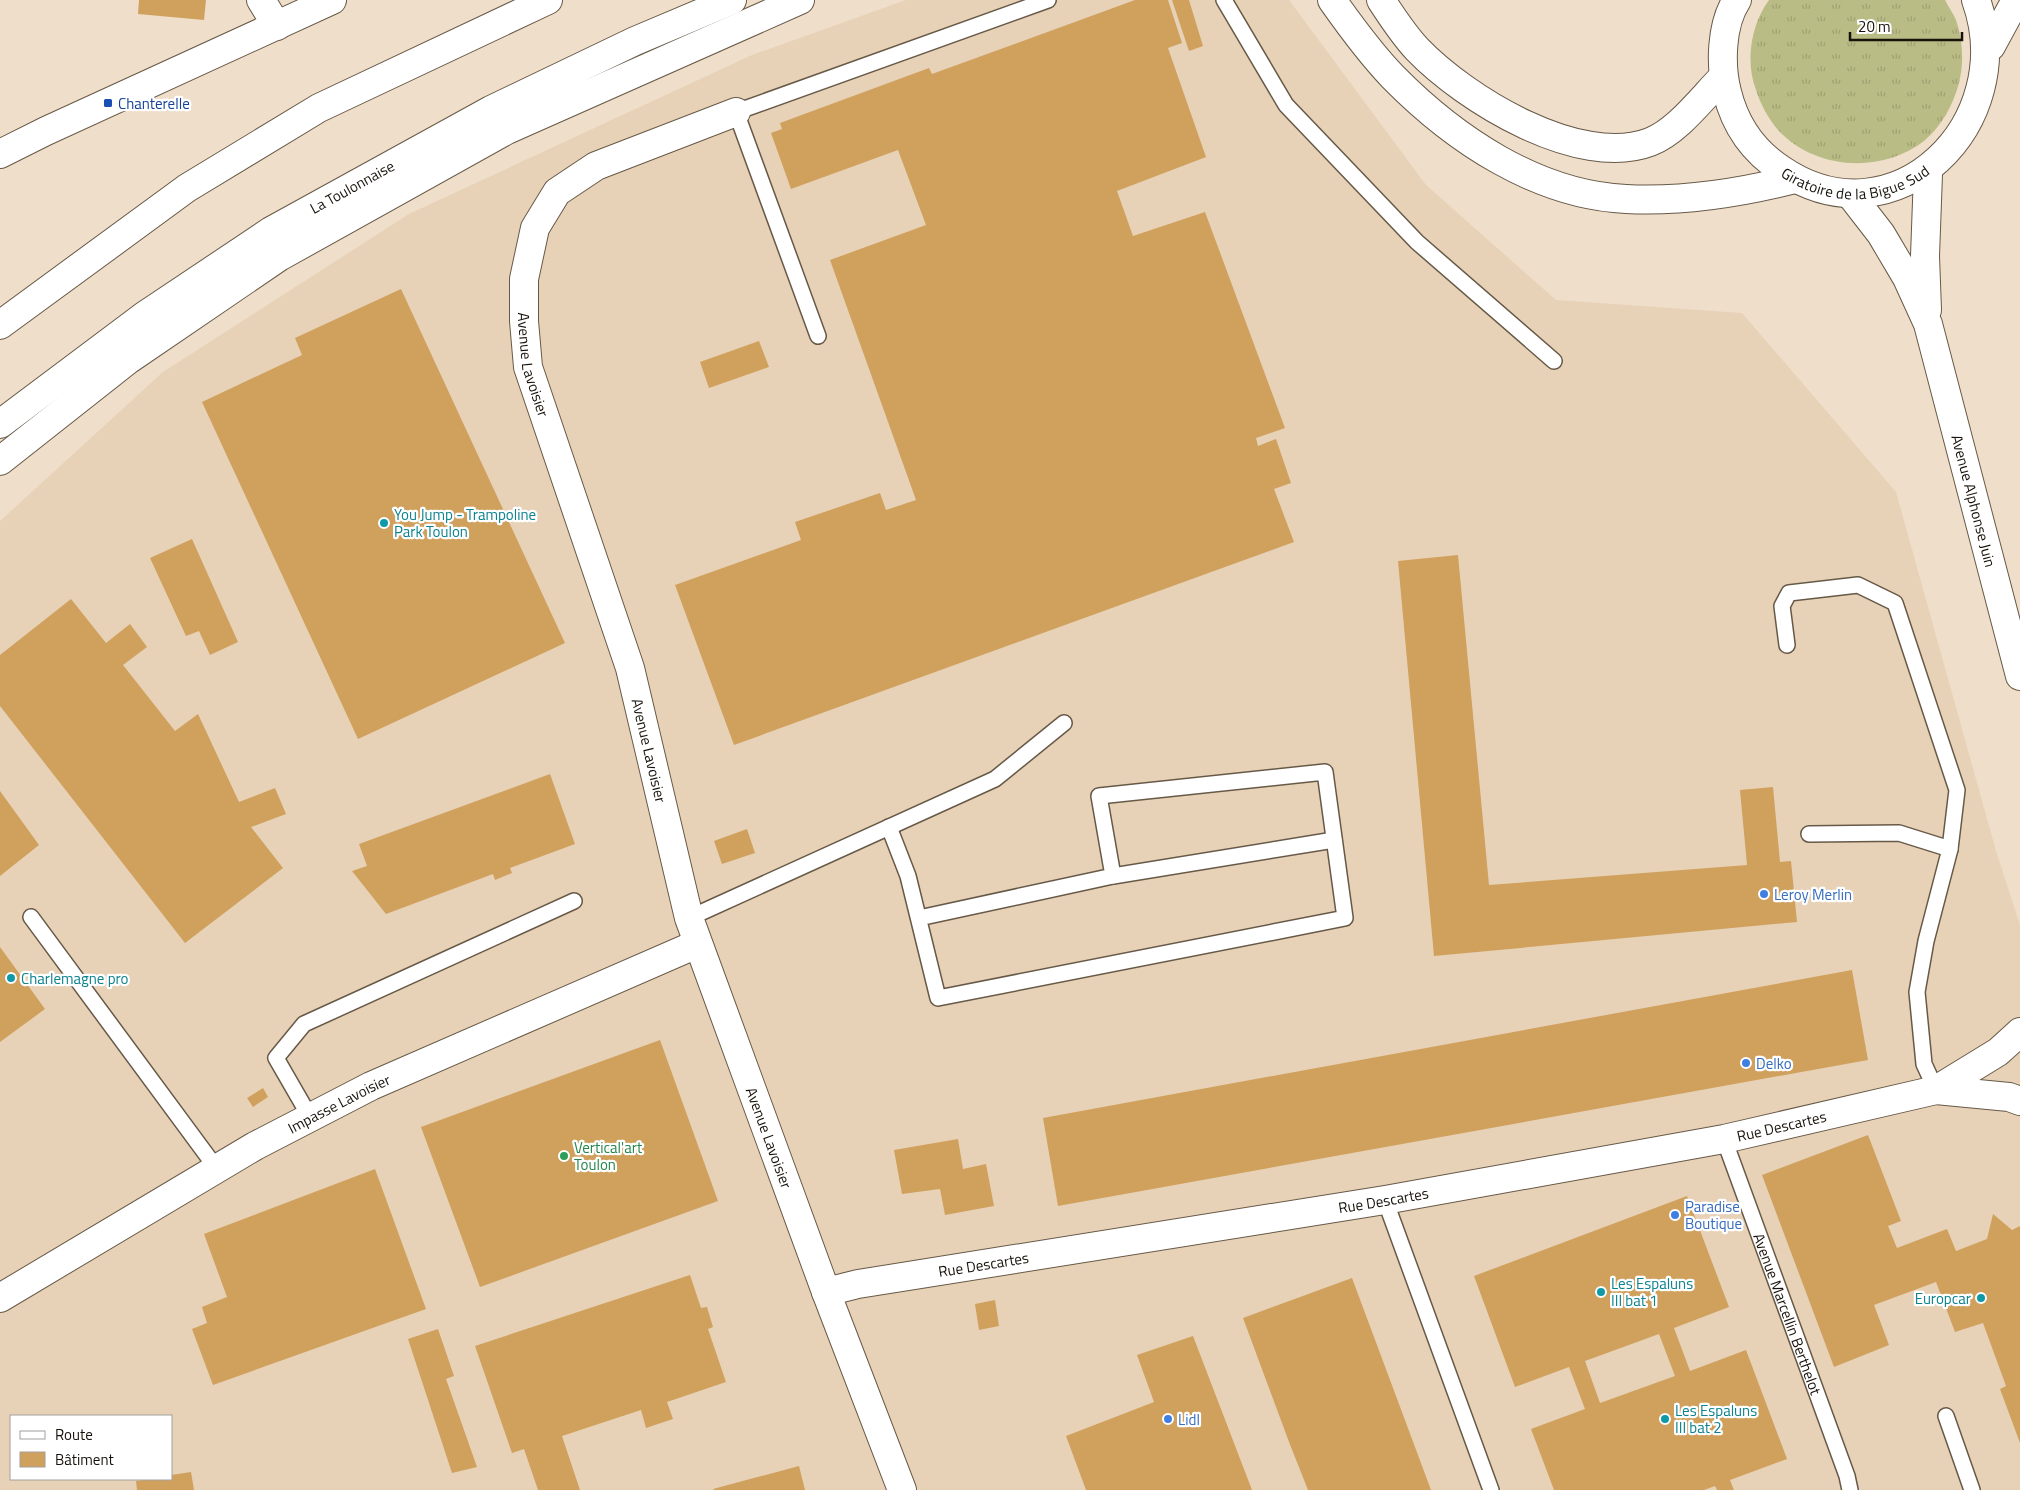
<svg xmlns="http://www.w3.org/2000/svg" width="2020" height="1490" font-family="'Titillium Web',sans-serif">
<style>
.built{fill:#e7d2b7;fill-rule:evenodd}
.grass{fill:url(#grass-tufts)}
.building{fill:#d0a05d;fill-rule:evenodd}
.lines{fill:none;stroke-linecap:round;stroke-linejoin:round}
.service-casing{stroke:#675947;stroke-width:18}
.minor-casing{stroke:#675947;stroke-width:30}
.secondary-casing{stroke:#675947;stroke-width:30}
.primary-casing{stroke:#675947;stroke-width:30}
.motorway-casing{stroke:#675947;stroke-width:30}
.service{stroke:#fff;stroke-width:15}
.minor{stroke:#fff;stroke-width:28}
.secondary{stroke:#fff;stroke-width:28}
.primary{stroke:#fff;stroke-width:28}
.motorway{stroke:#fff;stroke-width:28}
.transit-dot{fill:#1a4fb4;stroke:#fff;stroke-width:2}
.culture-dot{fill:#0f9aa8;stroke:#fff;stroke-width:2}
.shop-dot{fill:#3f7fe0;stroke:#fff;stroke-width:2}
.leisure-dot{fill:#2e9e5b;stroke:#fff;stroke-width:2}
.labels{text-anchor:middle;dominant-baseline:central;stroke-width:4.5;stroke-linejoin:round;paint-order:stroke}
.transit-label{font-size:15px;fill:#164399;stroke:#fff;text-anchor:start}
.street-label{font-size:15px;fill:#18120b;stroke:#fff}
.culture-label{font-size:15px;fill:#0d838f;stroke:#fff;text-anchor:start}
.shop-label{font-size:15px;fill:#366cbe;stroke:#fff;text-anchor:start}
.leisure-label{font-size:15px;fill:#27864d;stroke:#fff;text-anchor:start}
</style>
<defs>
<pattern id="grass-tufts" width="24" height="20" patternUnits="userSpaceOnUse" patternTransform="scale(1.25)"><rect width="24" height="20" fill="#babc86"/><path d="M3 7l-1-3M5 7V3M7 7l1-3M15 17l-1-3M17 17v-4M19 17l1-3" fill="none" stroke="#9fa172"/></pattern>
</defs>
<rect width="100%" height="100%" fill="#efdeca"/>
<path class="built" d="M906 0H1289L1426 185 1556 300 1742 313 1896 492 1996 851 2020 925V1490H0V521L163 372 409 214 752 55ZM11 1416H171V1479H11Z"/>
<path class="grass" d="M1769 0H1945C1948 6 1953 13 1956 20 1963 40 1964 63 1959 83 1953 105 1942 126 1924 141 1881 174 1815 170 1778 130 1768 118 1761 105 1756 90 1745 62 1751 24 1769 0Z"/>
<path class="building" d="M139 0H206L204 20 138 14Z
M1135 0H1168L1182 43 1168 48 1206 157 1117 191 1133 236 1205 212 1285 428 1256 438 1258 446 1276 439 1291 483 1274 489 1294 542 734 745 675 585 801 540 795 522 880 493 886 510 916 500 830 260 926 225 898 150 791 189 771 133 782 129 780 123 929 68 932 74Z
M1172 0H1189L1203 46 1189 51Z
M401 289 565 643 358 739 202 402 302 355 295 338Z
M759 341 769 367 709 388 700 362Z
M192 539 238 642 210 655 199 631 186 636 150 558Z
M1458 555 1489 885 1747 865 1740 790 1773 787 1780 862 1791 861 1797 922 1434 956 1398 561Z
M71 599 106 643 130 624 147 647 123 665 175 731 198 714 239 802 275 788 286 814 251 827 283 868 185 943 0 706V655Z
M550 774 575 844 510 868 512 873 495 880 493 874 386 914 352 871 367 866 359 844Z
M0 791 39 845 0 876Z
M747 829 755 853 722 864 714 841Z
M0 947 45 1009 0 1042Z
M1852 970 1868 1060 1058 1206 1043 1118Z
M660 1040 718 1201 480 1287 421 1127Z
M263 1088 268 1097 253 1107 247 1098Z
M1868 1135 1901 1221 1888 1226 1897 1248 1947 1229 1956 1251 1987 1239 1993 1214 2012 1230 2020 1226V1443L2000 1389 2006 1386 1983 1323 1955 1332 1936 1282 1874 1305 1889 1345 1834 1367 1762 1175Z
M958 1139 963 1169 986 1164 994 1206 945 1215 940 1189 902 1194 894 1150Z
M375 1169 426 1309 213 1385 192 1329 207 1323 202 1307 227 1297 204 1234Z
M1687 1196 1729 1307 1674 1328 1690 1371 1746 1350 1787 1459 1730 1480 1734 1490H1717L1715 1486 1704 1490H1554L1531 1429 1585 1409 1569 1367 1515 1387 1474 1276ZM1659 1334 1675 1376 1600 1403 1585 1361Z
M690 1275 701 1308 707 1307 713 1327 708 1329 726 1382 667 1402 673 1419 646 1428 641 1410 562 1436 580 1490H538L524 1449 512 1453 475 1346Z
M1352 1278 1374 1337 1431 1490H1308L1289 1442 1243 1318Z
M995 1300 999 1326 979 1330 975 1304Z
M438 1329 454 1376 446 1379 477 1467 452 1473 408 1339Z
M1193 1336 1252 1490H1086L1066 1436 1154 1402 1137 1355Z
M799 1466 805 1490H714L713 1489Z
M191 1472 194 1490H137L136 1481 151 1479H171V1475Z"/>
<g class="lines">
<defs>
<g id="service">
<path d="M1224 0 1286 105 1417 242 1554 361"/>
<path d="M818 336 736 112 1048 0"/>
<path d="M1787 645 1782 606 1789 593 1858 585 1895 603 1957 790 1950 849 1926 941 1917 992 1924 1064 1936 1090"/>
<path d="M889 827 908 876 938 998 1345 918 1325 772 1099 796 1113 876 919 918"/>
<path d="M1809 834 1899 833 1950 849"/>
<path d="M1113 876 1334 840"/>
<path d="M31 917 217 1169"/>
<path d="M689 918 995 779 1064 723"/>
<path d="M310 1117 276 1058 304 1024 574 901"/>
<path id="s1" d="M1724 1139 1847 1476 1850 1490"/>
<path d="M1385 1200 1491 1490"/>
<path d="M1946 1416 1972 1490"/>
</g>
<g id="minor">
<path d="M261 0 277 26"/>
<path id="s2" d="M736 112 596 166 557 192 535 228 524 279V321L528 367 630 668 689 918 826 1292 902 1490"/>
<path d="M1936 1090 2009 1097 2020 1101"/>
<path id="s3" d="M826 1292 858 1284 1385 1200 1724 1139 1936 1090 1998 1052 2020 1032"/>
<path id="s4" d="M0 1298 255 1146 371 1086 697 944"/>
</g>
<g id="secondary">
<path id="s5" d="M1850 194 1881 234 1907 278 1928 324 2020 676"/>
<path d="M1927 310 1925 256 1928 174"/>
</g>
<g id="primary">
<path id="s6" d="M1737 0C1721 24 1720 65 1727 92 1735 125 1754 152 1782 170 1895 246 2020 123 1976 0"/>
<path d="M1991 46 2016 0"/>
<path d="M0 154 46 131 332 0"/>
</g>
<g id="motorway">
<path d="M1332 0C1351 27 1370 53 1393 77 1454 139 1537 195 1626 199 1684 202 1740 193 1795 179"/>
<path d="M1381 0C1392 17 1403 34 1417 49 1465 99 1579 169 1650 142 1678 131 1702 98 1723 77"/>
<path d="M0 325 187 188 319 108 548 0"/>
<path id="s7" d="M0 424 144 316 271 231 491 110 635 41 732 0"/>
<path d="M0 461 128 360 279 257 507 130 800 0"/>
</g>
</defs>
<use href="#service" class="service-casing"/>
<use href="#minor" class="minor-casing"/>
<use href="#secondary" class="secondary-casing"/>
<use href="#primary" class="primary-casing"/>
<use href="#motorway" class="motorway-casing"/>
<use href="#service" class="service"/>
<use href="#minor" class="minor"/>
<use href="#secondary" class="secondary"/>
<use href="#primary" class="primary"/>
<use href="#motorway" class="motorway"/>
</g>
<rect class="transit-dot" x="103" y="98" width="10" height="10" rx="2.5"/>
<g class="culture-dot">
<circle cx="384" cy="523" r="5"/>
<circle cx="11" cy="978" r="5"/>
<circle cx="1601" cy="1292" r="5"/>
<circle cx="1981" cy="1298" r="5"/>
<circle cx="1665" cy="1419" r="5"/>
</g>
<g class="shop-dot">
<circle cx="1764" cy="894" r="5"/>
<circle cx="1746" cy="1063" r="5"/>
<circle cx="1675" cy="1215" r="5"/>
<circle cx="1168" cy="1419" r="5"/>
</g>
<circle class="leisure-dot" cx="564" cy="1156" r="5"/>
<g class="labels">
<g class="transit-label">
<text x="118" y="103">Chanterelle</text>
</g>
<g class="street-label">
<text stroke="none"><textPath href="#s6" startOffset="271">Giratoire de la Bigue Sud</textPath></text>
<text stroke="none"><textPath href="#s7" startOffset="425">La Toulonnaise</textPath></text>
<text stroke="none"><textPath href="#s2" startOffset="378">Avenue Lavoisier</textPath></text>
<text stroke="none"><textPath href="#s5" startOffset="335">Avenue Alphonse Juin</textPath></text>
<text stroke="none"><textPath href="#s2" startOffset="782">Avenue Lavoisier</textPath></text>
<text stroke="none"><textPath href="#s4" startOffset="391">Impasse Lavoisier</textPath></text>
<text stroke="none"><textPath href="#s3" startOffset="970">Rue Descartes</textPath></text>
<text stroke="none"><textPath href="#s2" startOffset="1188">Avenue Lavoisier</textPath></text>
<text stroke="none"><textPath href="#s3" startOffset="565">Rue Descartes</textPath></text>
<text stroke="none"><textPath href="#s3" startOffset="160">Rue Descartes</textPath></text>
<text stroke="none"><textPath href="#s1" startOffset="186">Avenue Marcellin Berthelot</textPath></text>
</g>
<g class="culture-label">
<text x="394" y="514">You Jump - Trampoline<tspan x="394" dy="17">Park Toulon</tspan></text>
<text x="21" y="978">Charlemagne pro</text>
<text x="1611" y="1283">Les Espaluns<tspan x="1611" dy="17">III bat 1</tspan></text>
<text x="1971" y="1298" text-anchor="end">Europcar</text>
<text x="1675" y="1410">Les Espaluns<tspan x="1675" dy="17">III bat 2</tspan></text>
</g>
<g class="shop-label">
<text x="1774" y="894">Leroy Merlin</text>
<text x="1756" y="1063">Delko</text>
<text x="1685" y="1206">Paradise<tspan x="1685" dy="17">Boutique</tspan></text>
<text x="1178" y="1419">Lidl</text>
</g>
<g class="leisure-label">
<text x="574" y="1147">Vertical'art<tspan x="574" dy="17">Toulon</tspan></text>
</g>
</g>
<rect x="10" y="1415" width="162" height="65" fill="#ffffff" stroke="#a3a09d"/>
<rect x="20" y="1431" width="25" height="8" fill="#ffffff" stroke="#a3a09d"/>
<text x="55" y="1440" font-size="15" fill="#18120b">Route</text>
<rect x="20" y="1452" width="25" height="15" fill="#d0a05d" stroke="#a3a09d"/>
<text x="55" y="1465" font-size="15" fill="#18120b">Bâtiment</text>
<path d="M1850 32v8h112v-8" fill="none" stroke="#18120b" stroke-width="2.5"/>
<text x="1858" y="32" font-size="15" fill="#18120b" stroke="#ffffff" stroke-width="4" paint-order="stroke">20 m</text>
</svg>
